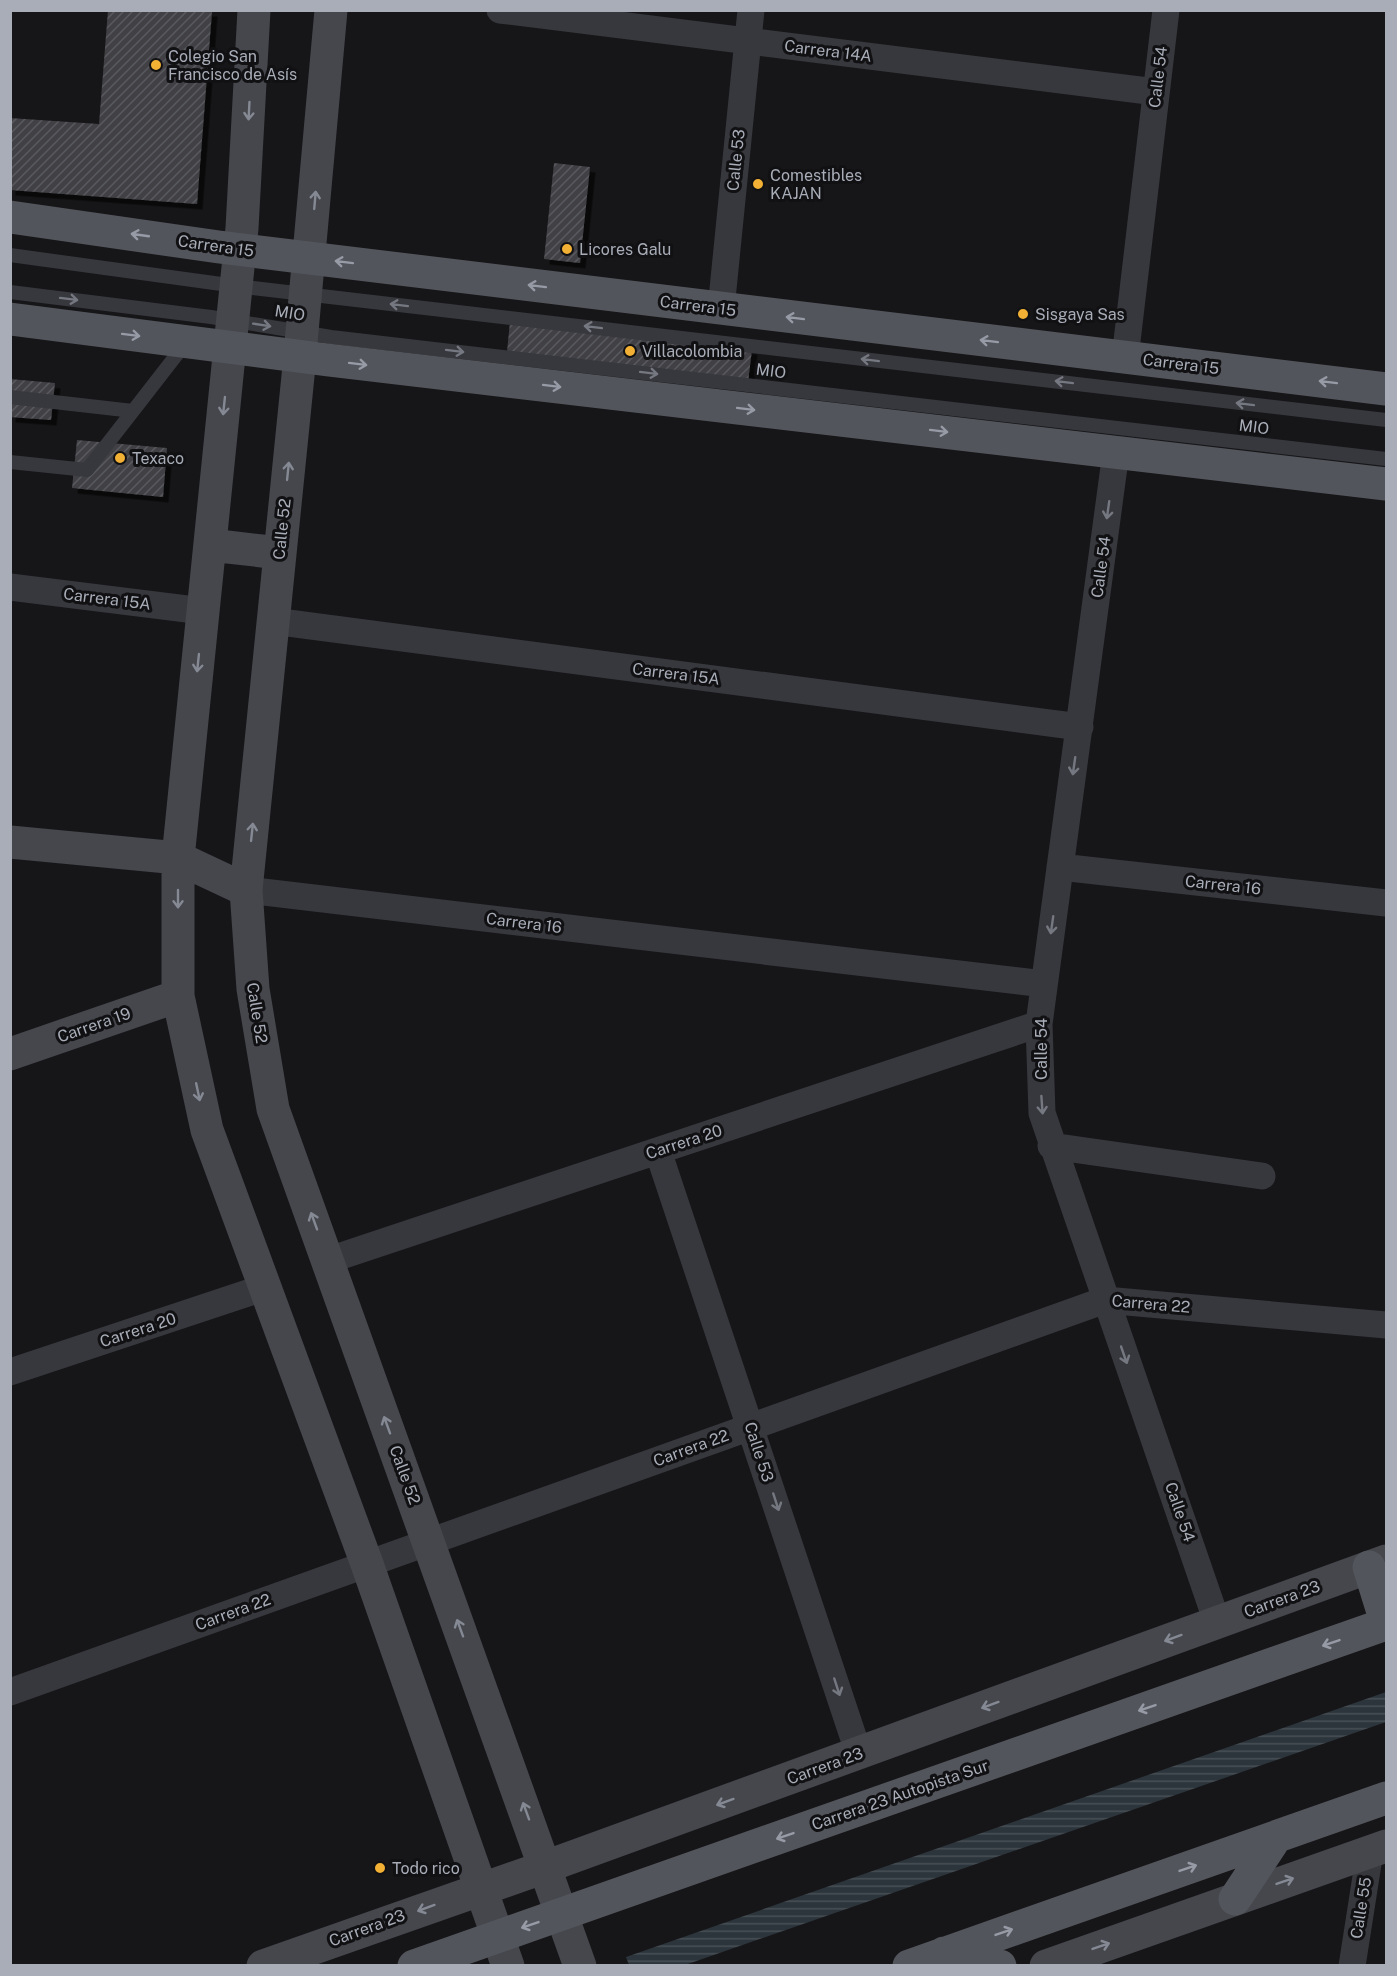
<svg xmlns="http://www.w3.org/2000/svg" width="1397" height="1976" font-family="'Public Sans',sans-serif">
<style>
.water{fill:url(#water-rules)}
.building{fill:url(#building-hatch);filter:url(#shadow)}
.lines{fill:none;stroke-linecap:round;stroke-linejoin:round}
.lane{stroke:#37383d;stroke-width:14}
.street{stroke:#37383d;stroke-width:27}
.secondary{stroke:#45474d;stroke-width:33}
.primary{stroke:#53555c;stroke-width:33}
.oneway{stroke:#858993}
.oneway2{stroke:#979ba6}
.oneway3{stroke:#757881}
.poi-dot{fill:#f2b134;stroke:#111113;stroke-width:2}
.labels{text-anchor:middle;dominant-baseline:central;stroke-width:6;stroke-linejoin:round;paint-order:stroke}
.street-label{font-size:16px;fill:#a8adb8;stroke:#111113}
.poi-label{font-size:16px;fill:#a8adb8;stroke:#111113;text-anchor:start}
</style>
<defs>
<pattern id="water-rules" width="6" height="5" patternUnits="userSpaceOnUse" patternTransform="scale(1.5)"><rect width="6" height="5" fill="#2c353c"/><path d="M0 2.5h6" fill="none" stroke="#485056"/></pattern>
<pattern id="building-hatch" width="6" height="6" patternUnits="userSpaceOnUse" patternTransform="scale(1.5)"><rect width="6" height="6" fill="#404145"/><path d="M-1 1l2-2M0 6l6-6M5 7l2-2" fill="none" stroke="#595a5e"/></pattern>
<filter id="shadow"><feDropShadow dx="5.5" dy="5.5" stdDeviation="0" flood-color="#0009"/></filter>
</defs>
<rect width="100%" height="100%" fill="#161618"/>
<path class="water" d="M1386 1692V1722L685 1965H629L626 1957Z"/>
<path class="building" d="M108 10 212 11 197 204 10 190V118L99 124Z
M554 163 590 167 580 263 544 259Z
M510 321 752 349 748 382 507 352Z
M10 379 55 383 51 420 10 417Z
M77 440 167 448 163 497 72 488Z"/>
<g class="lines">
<path class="lane" d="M10 255 236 286 1386 420
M10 292 211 317 331 337 1386 459
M10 397 133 411 185 344
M10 462 87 470 133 411"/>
<path class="street" d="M500 10 1156 92
M721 309 751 10
M1125 358 1166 10
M1116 452 1039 1024 1042 1113 1217 1622
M10 587 203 611
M273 621 1080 727
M1060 867 1386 903
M246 890 1044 984
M1051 1146 1262 1176
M658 1151 859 1754
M329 1260 1039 1024
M10 1372 266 1287
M10 1692 1105 1300 1386 1325
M1352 1966 1370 1851"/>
<path class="secondary" d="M254 10 242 228 178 858V996L207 1130 367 1564 508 1966
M331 10 298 376 246 890 253 989 273 1109 580 1966
M210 545 280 553
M10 842 178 858 246 890
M10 1054 178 996
M263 1966 545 1867 1386 1561
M1046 1966 1386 1846"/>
<path class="primary" d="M10 217 219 247 1386 389
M10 319 328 360 1386 484
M1369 1567 1386 1622
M1235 1899 1276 1837
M944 1953 1000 1966
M414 1966 1386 1624
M909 1966 1386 1798"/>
</g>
<defs><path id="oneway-shaft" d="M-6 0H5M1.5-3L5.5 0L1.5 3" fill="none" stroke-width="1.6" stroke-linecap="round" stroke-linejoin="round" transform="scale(1.5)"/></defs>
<g class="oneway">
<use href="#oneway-shaft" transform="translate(249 111) rotate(93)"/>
<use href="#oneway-shaft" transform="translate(315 200) rotate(-85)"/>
<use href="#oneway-shaft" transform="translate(224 406) rotate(96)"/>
<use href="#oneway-shaft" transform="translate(288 471) rotate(-84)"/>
<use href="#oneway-shaft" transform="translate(198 663) rotate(96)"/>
<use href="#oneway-shaft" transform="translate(252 832) rotate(-84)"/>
<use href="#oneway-shaft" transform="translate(178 899) rotate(90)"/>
<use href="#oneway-shaft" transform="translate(198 1092) rotate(78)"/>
<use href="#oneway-shaft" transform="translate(314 1221) rotate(-110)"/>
<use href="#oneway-shaft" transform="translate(387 1425) rotate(-110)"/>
<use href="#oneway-shaft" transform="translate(460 1628) rotate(-110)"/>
<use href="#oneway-shaft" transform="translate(1173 1638) rotate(160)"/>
<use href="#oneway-shaft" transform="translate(990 1705) rotate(160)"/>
<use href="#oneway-shaft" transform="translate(725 1802) rotate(160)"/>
<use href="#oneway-shaft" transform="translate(526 1811) rotate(-110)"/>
<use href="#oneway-shaft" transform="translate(1285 1881) rotate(-19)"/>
<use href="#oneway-shaft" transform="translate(426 1908) rotate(160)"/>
<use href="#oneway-shaft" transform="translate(1101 1946) rotate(-19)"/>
</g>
<g class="oneway2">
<use href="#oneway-shaft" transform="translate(140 235) rotate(-172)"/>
<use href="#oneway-shaft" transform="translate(344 262) rotate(-173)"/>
<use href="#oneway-shaft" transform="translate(537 286) rotate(-173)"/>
<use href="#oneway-shaft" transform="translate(795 318) rotate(-173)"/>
<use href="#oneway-shaft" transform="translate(131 335) rotate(7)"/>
<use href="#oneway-shaft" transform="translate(989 341) rotate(-173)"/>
<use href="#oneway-shaft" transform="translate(358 364) rotate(7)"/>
<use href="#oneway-shaft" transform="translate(1328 382) rotate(-173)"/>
<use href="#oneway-shaft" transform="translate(552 386) rotate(7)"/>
<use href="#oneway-shaft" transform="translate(746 409) rotate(7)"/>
<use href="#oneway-shaft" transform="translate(939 431) rotate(7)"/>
<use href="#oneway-shaft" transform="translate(1331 1643) rotate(161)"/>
<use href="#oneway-shaft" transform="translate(1147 1708) rotate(161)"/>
<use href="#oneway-shaft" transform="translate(785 1836) rotate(161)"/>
<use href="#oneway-shaft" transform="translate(1188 1868) rotate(-19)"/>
<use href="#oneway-shaft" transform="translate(530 1925) rotate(161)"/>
<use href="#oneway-shaft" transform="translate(1004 1932) rotate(-19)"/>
</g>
<g class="oneway3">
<use href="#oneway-shaft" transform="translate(69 299) rotate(7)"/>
<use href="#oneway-shaft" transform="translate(399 305) rotate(-173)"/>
<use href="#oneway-shaft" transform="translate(262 325) rotate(9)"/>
<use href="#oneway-shaft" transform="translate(593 327) rotate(-173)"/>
<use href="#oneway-shaft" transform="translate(455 351) rotate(7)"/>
<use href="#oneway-shaft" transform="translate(870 360) rotate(-173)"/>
<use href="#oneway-shaft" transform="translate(649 373) rotate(7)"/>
<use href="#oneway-shaft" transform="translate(1064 382) rotate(-173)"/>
<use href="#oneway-shaft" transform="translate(1245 404) rotate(-173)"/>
<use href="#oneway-shaft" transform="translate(1108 510) rotate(98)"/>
<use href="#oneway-shaft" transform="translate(1074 766) rotate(98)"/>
<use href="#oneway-shaft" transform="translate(1052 925) rotate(98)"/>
<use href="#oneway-shaft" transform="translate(1042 1105) rotate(86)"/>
<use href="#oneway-shaft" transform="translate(1124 1355) rotate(71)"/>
<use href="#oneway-shaft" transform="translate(776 1502) rotate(72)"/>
<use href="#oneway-shaft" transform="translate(837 1687) rotate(72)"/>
</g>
<g class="poi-dot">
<circle cx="156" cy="65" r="6"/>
<circle cx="758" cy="184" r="6"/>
<circle cx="567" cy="249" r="6"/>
<circle cx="1023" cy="314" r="6"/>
<circle cx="630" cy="351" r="6"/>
<circle cx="120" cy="458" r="6"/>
<circle cx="380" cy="1868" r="6"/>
</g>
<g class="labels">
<g class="street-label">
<text transform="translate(828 51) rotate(7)">Carrera 14A</text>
<text transform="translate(1158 77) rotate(-83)">Calle 54</text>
<text transform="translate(736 160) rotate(-84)">Calle 53</text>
<text transform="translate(216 246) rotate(8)">Carrera 15</text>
<text transform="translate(698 306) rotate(7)">Carrera 15</text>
<text transform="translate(290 313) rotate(9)">MIO</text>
<text transform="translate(1181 364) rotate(7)">Carrera 15</text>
<text transform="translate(771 371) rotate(7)">MIO</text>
<text transform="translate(1254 427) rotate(7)">MIO</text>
<text transform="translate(282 529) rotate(-84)">Calle 52</text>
<text transform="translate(1101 567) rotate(-82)">Calle 54</text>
<text transform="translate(107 599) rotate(7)">Carrera 15A</text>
<text transform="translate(676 674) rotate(7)">Carrera 15A</text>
<text transform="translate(1223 885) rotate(6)">Carrera 16</text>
<text transform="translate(524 923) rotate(7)">Carrera 16</text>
<text transform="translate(257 1013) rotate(81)">Calle 52</text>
<text transform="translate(94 1025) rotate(-19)">Carrera 19</text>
<text transform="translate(1041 1049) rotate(-90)">Calle 54</text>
<text transform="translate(684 1142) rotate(-18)">Carrera 20</text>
<text transform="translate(1151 1304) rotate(5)">Carrera 22</text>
<text transform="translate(138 1330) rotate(-18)">Carrera 20</text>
<text transform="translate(691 1448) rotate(-20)">Carrera 22</text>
<text transform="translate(759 1452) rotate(72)">Calle 53</text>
<text transform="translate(405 1475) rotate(70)">Calle 52</text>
<text transform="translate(1180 1512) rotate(71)">Calle 54</text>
<text transform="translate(1282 1599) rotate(-20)">Carrera 23</text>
<text transform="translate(233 1612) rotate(-20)">Carrera 22</text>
<text transform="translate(825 1766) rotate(-20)">Carrera 23</text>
<text transform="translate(900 1795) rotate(-19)">Carrera 23 Autopista Sur</text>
<text transform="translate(1361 1908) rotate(-81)">Calle 55</text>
<text transform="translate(367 1928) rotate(-20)">Carrera 23</text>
</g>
<g class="poi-label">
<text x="168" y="56">Colegio San<tspan x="168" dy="18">Francisco de Asís</tspan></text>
<text x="770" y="175">Comestibles<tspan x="770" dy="18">KAJAN</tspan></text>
<text x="579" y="249">Licores Galu</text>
<text x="1035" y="314">Sisgaya Sas</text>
<text x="642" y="351">Villacolombia</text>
<text x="132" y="458">Texaco</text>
<text x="392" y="1868">Todo rico</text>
</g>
</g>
<rect width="1397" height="1976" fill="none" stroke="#a8adb8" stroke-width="24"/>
</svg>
